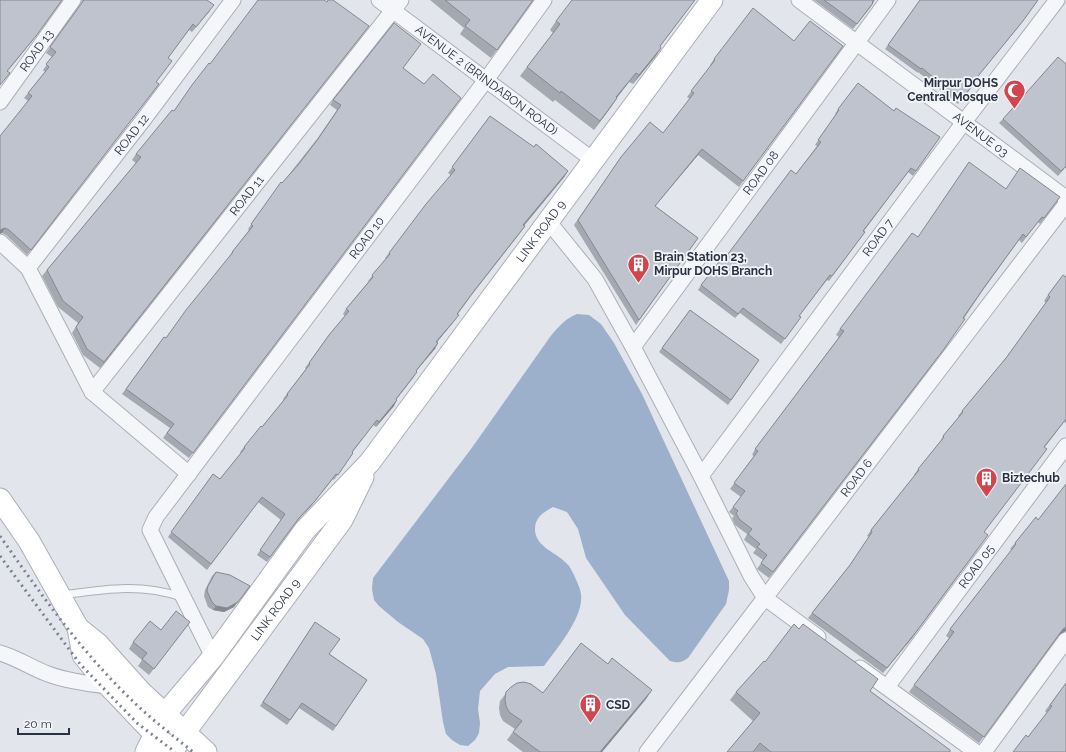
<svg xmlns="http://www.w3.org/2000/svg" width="1066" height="752" font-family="Raleway,sans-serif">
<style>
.water{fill:#9cafcb}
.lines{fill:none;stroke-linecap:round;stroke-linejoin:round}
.lane-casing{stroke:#abafb9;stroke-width:9}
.street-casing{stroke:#abafb9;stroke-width:17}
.secondary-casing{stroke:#abafb9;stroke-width:23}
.lane{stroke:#f5f6f9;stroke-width:7}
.street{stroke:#f5f6f9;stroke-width:15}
.secondary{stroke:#fff;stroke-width:21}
.rail{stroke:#7b8295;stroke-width:3;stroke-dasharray:2 4;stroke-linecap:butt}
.wall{fill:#a4a8b1}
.shaded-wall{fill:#868890}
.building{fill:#bfc3ce;stroke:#868890}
.labels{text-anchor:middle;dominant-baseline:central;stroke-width:3.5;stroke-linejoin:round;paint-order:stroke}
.street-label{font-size:12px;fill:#2a3143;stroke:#f2f4f8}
.poi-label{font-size:12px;font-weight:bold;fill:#2a3143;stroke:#f2f4f8;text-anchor:start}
</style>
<rect width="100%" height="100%" fill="#e2e5eb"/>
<path class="water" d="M577 314 589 315 601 324 614 343 642 394 729 581V590L726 604 688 658C681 663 678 663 670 661L625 615 586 558 578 529 567 512 553 507C544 512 535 517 535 529 535 548 558 552 569 566 572 570 581 589 581 594 584 617 557 648 544 666L508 667 495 674 480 691 478 709 480 723 479 733 475 740 468 746 460 745 452 740 446 734 443 722 436 674 429 648 423 639 398 622 379 606 374 600 372 589 373 578 471 449 550 337C558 327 565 319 577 314Z"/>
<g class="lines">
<defs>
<path id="lane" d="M62 595C106 589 140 583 182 597"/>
<g id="street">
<path id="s1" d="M379 0 593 160"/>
<path id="s2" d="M799 0 1066 198"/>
<path id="s3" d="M0 102 73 0"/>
<path d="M548 221 595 279 633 347 701 476 751 576 765 598 818 637"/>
<path d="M0 242 28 268 92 392 189 474"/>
<path id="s4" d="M28 268 144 119 233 0"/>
<path id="s5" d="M633 347 888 0"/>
<path id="s6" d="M92 392 401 0"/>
<path id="s7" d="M701 476 964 122 1057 0"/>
<path d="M0 653C17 658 32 668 48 674 67 681 89 684 109 686"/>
<path id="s8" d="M213 657 150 530 156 517 486 80 544 0"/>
<path d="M860 668 976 752"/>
<path id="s9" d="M887 687 1066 446"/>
<path id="s10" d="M647 752 1066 204"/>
<path d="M984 752 1066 640"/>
</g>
<g id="secondary">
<path d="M0 499 29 541 78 628 83 655 105 682 164 744"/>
<path d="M78 628 98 644 141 692 206 752"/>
<path id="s11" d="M146 752 165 714 213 657 305 530 370 462 712 0"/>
<path id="s12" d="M172 752 185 732 342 520 363 477"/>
</g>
</defs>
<use href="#lane" class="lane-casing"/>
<use href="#street" class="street-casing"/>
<use href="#secondary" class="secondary-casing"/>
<use href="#lane" class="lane"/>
<use href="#street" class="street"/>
<use href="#secondary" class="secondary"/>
<path class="rail" d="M0 536C42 596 85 657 139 707 156 723 175 737 193 752
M0 556 80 664 137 723 175 752"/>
</g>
<path class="wall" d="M82 0H207L210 11 192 32 189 30 168 58 156 82 159 84 155 89 27 255 6 235 2 233 28 101 24 98 45 72 43 70 52 57 46 53 81 5Z
M430 0H533L491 58 460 34 464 28Z
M814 0H875L870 8 853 29Z
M920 0H1038L1019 26 974 81 972 87 958 104 918 72V73L885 49Z
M556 21 660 47 661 48 655 57 633 84 629 82 617 98 611 107 594 130 555 100 553 102 520 76 553 33 550 30Z
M364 32 100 368 83 355 72 333 78 323 58 307 42 276 47 270 136 163 132 160 136 154 174 111 210 64Z
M794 41 843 46 739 187 698 155 655 206 698 238 636 325 574 225 621 157 663 133 690 99 687 97 711 65H710L714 59Z
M1066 64V167L1058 176 999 123 1003 119Z
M403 68 424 84 461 98 189 458 163 438 170 428 122 394 164 337 166 338 230 257H229L232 252 249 230 248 229 264 206 317 139 337 110 330 105 333 100Z
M838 109 894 111 940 137 913 176 908 172 864 231 865 232 829 281 827 280 799 316 801 317 781 344 740 313 735 318 698 290 701 285 725 258 796 174 817 146 815 145 836 114H835Z
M490 116 565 176 524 226H525L521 232 471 296 458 314 455 320 437 342 438 343 416 371 414 377 396 400 394 406 376 427 373 425 352 453H353L334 480 333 479 311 506 295 523 267 562 257 555 281 520 258 502 207 570 168 537 213 474 220 479 241 453 240 452 244 447 262 427 284 400 283 399 306 369 305 368 329 335 345 316 343 314 346 309 369 281H368L386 259 385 258 389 253 451 175 448 173Z
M1006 189 1060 197 1040 224 1038 222 1022 243 1019 240 981 293 940 354 769 578 757 569 763 560 753 553 756 549 744 540 747 534 735 525 732 518 734 516 729 512 741 497 730 489 754 456 752 455 755 449 839 337 836 335 840 329 918 237Z
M1066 277V423L1064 422 1045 447 984 532 912 638 883 673 808 618 849 566 869 537 867 536 871 530 915 475H914L918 469 940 442 943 436 959 417 958 416 962 411 1006 358 1046 303 1044 301 1048 295Z
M690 310 759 360 728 405 659 352Z
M1036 517 1059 635 979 743 909 692 949 638 946 636 950 629 1012 550 1010 549 1015 543Z
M216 572 234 607 224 612 213 610 208 607 204 596 205 590 212 576Z
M190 622 149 675 138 666 142 660 129 649 133 642 161 630Z
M315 622 329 654 367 680 333 731 299 708 287 725 260 706Z
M765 662 870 691 950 752H727L753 721 730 700 736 692Z
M1066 683V752L1047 713 1045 711Z
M511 687 543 693 646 699 602 752H523L507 740 515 729 503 721 500 715 499 708 500 701Z"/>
<path class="shaded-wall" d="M62 0 32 41 4 76Z
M695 0 653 56 660 46Z
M1038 0 1019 26 970 85 974 81Z
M369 26 364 32 100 368 104 362Z
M661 48 655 57 633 84 639 75Z
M636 73 629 82 610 106 616 97Z
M617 98 611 107 594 130 600 121Z
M702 149 698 155 651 211 655 206Z
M568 171 565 176 520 230 523 225Z
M5 228 2 233 0 234V230Z
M459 315 455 320 433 347 436 342Z
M438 343 435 349 412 376 416 371Z
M397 400 394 406 376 427 379 422Z
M336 474 311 506 295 523 267 562 299 518Z
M984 541 912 638 883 673 887 668Z
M250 586 234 607 224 612 213 610 216 606Z
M1066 627V631L1059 635 979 743 1063 629Z
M652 690 646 699 602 752H600Z"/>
<path class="building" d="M0 0H62L36 36 7 71 10 73 0 85Z
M84 0H207L214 5 196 27 193 24 168 58 172 61 156 82 159 84 31 250 9 230 5 228 0 230V136L32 96 28 93 49 67 46 64 56 52 50 47Z
M258 0H324L327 2 328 0H333L369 26 104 362 87 349 76 327 83 317 63 301 47 270 141 157 136 154 172 110 174 111 192 85 209 63 210 64Z
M445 0H533L497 50 465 26 470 20Z
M572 0H695L660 46 661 48 639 75 636 73 616 97 617 98 600 121 561 91 560 93 527 67 560 24 556 21Z
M824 0H874L872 2 873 3 857 24Z
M920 0H1038L1023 21 974 81 975 82 961 100 922 68 921 69 888 45Z
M753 8 794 41 810 21 843 46 743 181 702 149 655 206 698 238 639 320 578 220 621 157 650 122 663 133 694 93 691 91 715 60 714 59Z
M394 23 421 44 403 68 424 84 433 74 461 98 193 453 167 433 174 424 126 389 164 337 166 338 186 310 233 252H232L253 226 251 224 264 206 281 182 282 183 298 165 318 139 341 105 333 100Z
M1058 57 1066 64V166L1061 171 1003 119Z
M858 83 894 111 896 108 940 137 916 171 911 168 863 231 865 232 832 276 830 275 799 316 801 317 785 339 743 308 738 314 701 285 723 257 725 258 791 170 796 174 821 142 818 140 839 110 838 109Z
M490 116 534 147 536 144 568 171 523 225 525 226 474 291 457 314 459 315 436 342 438 343 416 371 417 372 396 399 397 400 379 422 377 420 352 452 353 453 338 475 336 474 315 501 299 518 270 557 260 550 285 514 262 497 211 564 171 532 213 474 220 479 245 448 244 447 261 426 262 427 288 395 287 394 310 364 309 363 329 335 349 311 346 309 373 277 372 275 390 254 389 253 426 204 455 170 452 167Z
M969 162 1006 189 1020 168 1060 197 1044 218 1042 217 1026 237 1023 234 983 289 963 318 965 319 944 349 773 572 761 563 767 555 757 547 760 544 748 534 752 529 739 519 736 513 738 511 733 507 745 491 734 483 758 451 755 449 844 331 840 329 912 233 918 237Z
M1063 275 1066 277V419L1044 447 1047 449 984 532 988 535 916 632 887 668 812 613 850 565 872 532 871 530 919 470 918 469 944 437 943 436 963 412 962 411 1006 358 1050 297 1048 295Z
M690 310 759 360 731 400 662 348Z
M1066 484V627L1063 629 984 737 914 685 954 632 950 629 1016 544 1015 543 1036 517 1038 520Z
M216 572 230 575 250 586 238 602 227 608 216 606 212 602 207 591 208 586Z
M176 611 190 622 154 669 142 659 147 653 133 642 150 621 161 630Z
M315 622 340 639 329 654 367 680 336 726 302 703 290 720 263 702Z
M794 624 799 629 803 624 878 679 870 691 950 750V752H771L760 743 753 752H727L760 713 736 692 764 661 765 662Z
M581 643 608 664 612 658 652 690 600 752H540L513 732 522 721 509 712 506 706 505 699 506 692 511 687 517 683 524 682 531 684 543 693Z
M1066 683V752H1013L1026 735 1028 737 1052 706 1050 705Z"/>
<defs>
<symbol id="mosque-pin" viewBox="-11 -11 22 30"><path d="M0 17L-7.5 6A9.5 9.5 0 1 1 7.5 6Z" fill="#d1464e" stroke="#f2f4f8"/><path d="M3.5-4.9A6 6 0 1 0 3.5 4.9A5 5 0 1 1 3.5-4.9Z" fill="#fff"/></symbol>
<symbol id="building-pin" viewBox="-11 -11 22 30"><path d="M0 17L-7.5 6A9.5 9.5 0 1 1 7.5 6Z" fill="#d1464e" stroke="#f2f4f8"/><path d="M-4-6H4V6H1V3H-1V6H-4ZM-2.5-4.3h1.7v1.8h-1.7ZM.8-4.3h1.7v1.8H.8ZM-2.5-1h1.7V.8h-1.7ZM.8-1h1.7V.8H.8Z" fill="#fff"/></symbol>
</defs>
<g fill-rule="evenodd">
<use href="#mosque-pin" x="1002" y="78" width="25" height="34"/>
<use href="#building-pin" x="626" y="252" width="25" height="34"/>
<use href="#building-pin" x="974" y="466" width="25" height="34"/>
<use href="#building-pin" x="578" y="692" width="25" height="34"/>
</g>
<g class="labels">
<g class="street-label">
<text stroke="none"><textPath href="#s3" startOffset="63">ROAD 13</textPath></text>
<text stroke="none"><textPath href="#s1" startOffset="134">AVENUE 2 (BRINDABON ROAD)</textPath></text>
<text stroke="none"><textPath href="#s4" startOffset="169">ROAD 12</textPath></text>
<text stroke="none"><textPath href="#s2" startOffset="226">AVENUE 03</textPath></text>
<text stroke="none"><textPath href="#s5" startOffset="216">ROAD 08</textPath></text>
<text stroke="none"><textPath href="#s6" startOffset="250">ROAD 11</textPath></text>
<text stroke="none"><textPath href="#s11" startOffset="655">LINK ROAD 9</textPath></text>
<text stroke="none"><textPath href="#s7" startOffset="297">ROAD 7</textPath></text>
<text stroke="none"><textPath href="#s8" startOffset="506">ROAD 10</textPath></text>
<text stroke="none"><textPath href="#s10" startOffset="345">ROAD 6</textPath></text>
<text stroke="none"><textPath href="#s9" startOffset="150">ROAD 05</textPath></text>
<text stroke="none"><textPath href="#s12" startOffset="176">LINK ROAD 9</textPath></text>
</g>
<g class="poi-label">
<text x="998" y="83" text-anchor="end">Mirpur DOHS<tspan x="998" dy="14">Central Mosque</tspan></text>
<text x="654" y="257">Brain Station 23,<tspan x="654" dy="14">Mirpur DOHS Branch</tspan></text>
<text x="1002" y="478">Biztechub</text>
<text x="606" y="705">CSD</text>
</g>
</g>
<path d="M18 728v6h51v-6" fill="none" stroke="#2a3143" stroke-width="2"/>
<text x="24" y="728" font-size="12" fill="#2a3143" stroke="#f2f4f8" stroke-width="3" paint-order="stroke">20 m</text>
</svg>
